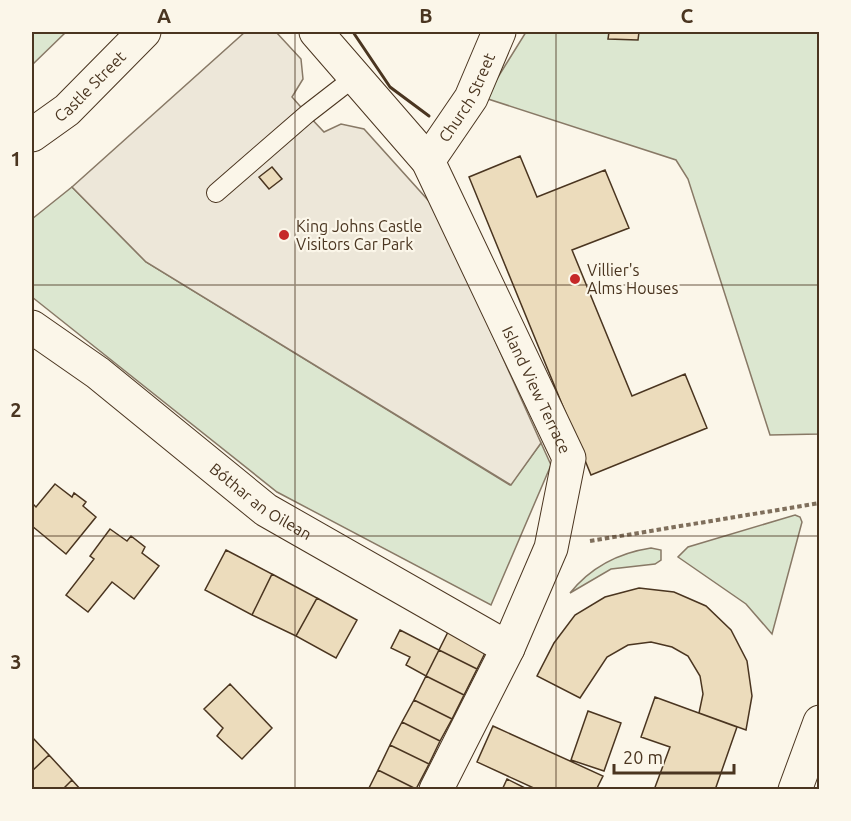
<svg xmlns="http://www.w3.org/2000/svg" width="851" height="821" font-family="Ubuntu,sans-serif">
<style>
.green{fill:#dce7d0;stroke:#887966;stroke-width:1.5}
.parking{fill:#ede7d9;stroke:#887966;stroke-width:1.5}
.building{fill:#ecdcbc;stroke:#4a3520;stroke-width:1.5}
.lines{fill:none;stroke-linecap:round;stroke-linejoin:round}
.lane-casing{stroke:#4a3520;stroke-width:20}
.street-casing{stroke:#4a3520;stroke-width:35}
.secondary-casing{stroke:#4a3520;stroke-width:35}
.path{stroke:#7f6f5c;stroke-width:4;stroke-dasharray:4.5 3;stroke-linecap:butt}
.lane{stroke:#fbf6e9;stroke-width:18}
.street{stroke:#fbf6e9;stroke-width:33}
.secondary{stroke:#fbf6e9;stroke-width:33}
.wall{stroke:#4a3520;stroke-width:3}
.grid{fill:none;stroke:#4a3520;stroke-width:1.5;stroke-opacity:0.55}
.poi-dot{fill:#c62828;stroke:#fbf6e9;stroke-width:2}
.labels{text-anchor:middle;dominant-baseline:central;stroke-width:4.5;stroke-linejoin:round;paint-order:stroke}
.street-label{font-size:16px;fill:#4a3520;stroke:#fbf6e9}
.poi-label{font-size:16px;fill:#4a3520;stroke:#fbf6e9;text-anchor:start}
.neatline{fill:none;stroke:#4a3520;stroke-width:2}
.grid-label{font-size:20px;text-anchor:middle;font-weight:bold;fill:#4a3520}
</style>
<rect width="100%" height="100%" fill="#fbf6e9"/>
<path class="green" d="M32 32H66L32 65Z
M526 32H819V434L770 435 688 179 676 160 485 98Z
M72 187 146 262 510 485 541 443 551 465 491 605 277 492 32 297V219Z
M795 515 800 517 802 522 772 634 746 604 678 557 688 547Z
M651 548 661 550V560L655 564 611 569 570 593C591 567 618 553 651 548Z"/>
<path class="parking" d="M245 32H276L301 59 303 79 292 97 307 114 324 132 341 124 364 129 436 209 541 443 511 485 146 262 72 187Z"/>
<path class="building" d="M609 32H639L638 40 608 39Z
M520 156 537 197 605 170 629 228 572 250 632 396 685 374 707 428 591 475 469 177Z
M272 167 282 179 269 189 259 177Z
M55 484 72 497 74 493 86 502 83 506 96 517 66 554 32 526V503L36 507Z
M110 529 127 541 131 536 145 547 142 553 159 566 134 599 112 582 88 612 66 595 94 559 90 556Z
M226 550 272 574 252 615 205 590Z
M272 574 317 598 296 636 252 615Z
M639 588 674 592 706 606 731 630 747 661 752 696 746 730 699 713 703 694 700 676 688 656 672 647 651 642 628 645 607 657 580 698 537 676 554 643 575 615 605 597Z
M317 598 357 620 336 658 296 636Z
M451 626 489 645 477 669 439 650Z
M400 630 439 650 426 676 406 665 410 657 391 648Z
M439 650 477 669 464 695 426 676Z
M426 676 464 695 452 719 414 700Z
M230 684 272 728 242 759 217 736 223 728 204 709Z
M655 697 737 727 715 790H654L670 747 641 737Z
M414 700 452 719 440 741 402 722Z
M588 711 621 723 604 771 571 760Z
M402 722 440 741 429 764 390 745Z
M493 726 603 776 596 790H538L477 762Z
M32 737 49 755 32 771Z
M390 745 429 764 416 789 378 770Z
M49 755 72 780 62 790H32V771Z
M378 770 416 789V790H368Z
M507 779 529 790H502Z
M72 780 81 790H62Z"/>
<g class="lines">
<defs>
<path id="lane" d="M216 193 307 114 356 76"/>
<g id="street">
<path id="s1" d="M316 32 428 161 569 458 551 548 508 648 436 790"/>
<path id="s2" d="M428 161 471 98 499 32"/>
<path id="s3" d="M32 327 98 373 266 510 508 648"/>
<path d="M795 790 820 722"/>
</g>
<g id="secondary">
<path id="s4" d="M32 135 67 110 144 32"/>
</g>
</defs>
<use href="#lane" class="lane-casing"/>
<use href="#street" class="street-casing"/>
<use href="#secondary" class="secondary-casing"/>
<path class="path" d="M590 541 820 503"/>
<use href="#lane" class="lane"/>
<use href="#street" class="street"/>
<use href="#secondary" class="secondary"/>
<path class="wall" d="M353 32 390 87 429 116"/>
</g>
<path class="grid" d="M295 32V790M556 32V790M32 285H820M32 536H820"/>
<g class="poi-dot">
<circle cx="284" cy="235" r="6"/>
<circle cx="575" cy="279" r="6"/>
</g>
<g class="labels">
<g class="street-label">
<text stroke="none"><textPath href="#s4" startOffset="76">Castle Street</textPath></text>
<text stroke="none"><textPath href="#s2" startOffset="75">Church Street</textPath></text>
<text stroke="none"><textPath href="#s1" startOffset="424">Island View Terrace</textPath></text>
<text stroke="none"><textPath href="#s3" startOffset="288">Bóthar an Oilean</textPath></text>
</g>
<g class="poi-label">
<text x="296" y="226">King Johns Castle<tspan x="296" dy="18">Visitors Car Park</tspan></text>
<text x="587" y="270">Villier's<tspan x="587" dy="18">Alms Houses</tspan></text>
</g>
</g>
<rect width="851" height="821" fill="none" stroke="#fbf6e9" stroke-width="66"/>
<path d="M614 764v9h120v-9" fill="none" stroke="#4a3520" stroke-width="3"/>
<text x="623" y="764" font-size="18" fill="#4a3520" stroke="#fbf6e9" stroke-width="4.5" paint-order="stroke">20 m</text>
<rect x="33" y="33" width="785" height="755" class="neatline"/>
<g class="grid-label">
<text x="164" y="23">A</text>
<text x="426" y="23">B</text>
<text x="687" y="23">C</text>
<text x="16" y="166">1</text>
<text x="16" y="417">2</text>
<text x="16" y="669">3</text>
</g>
</svg>
